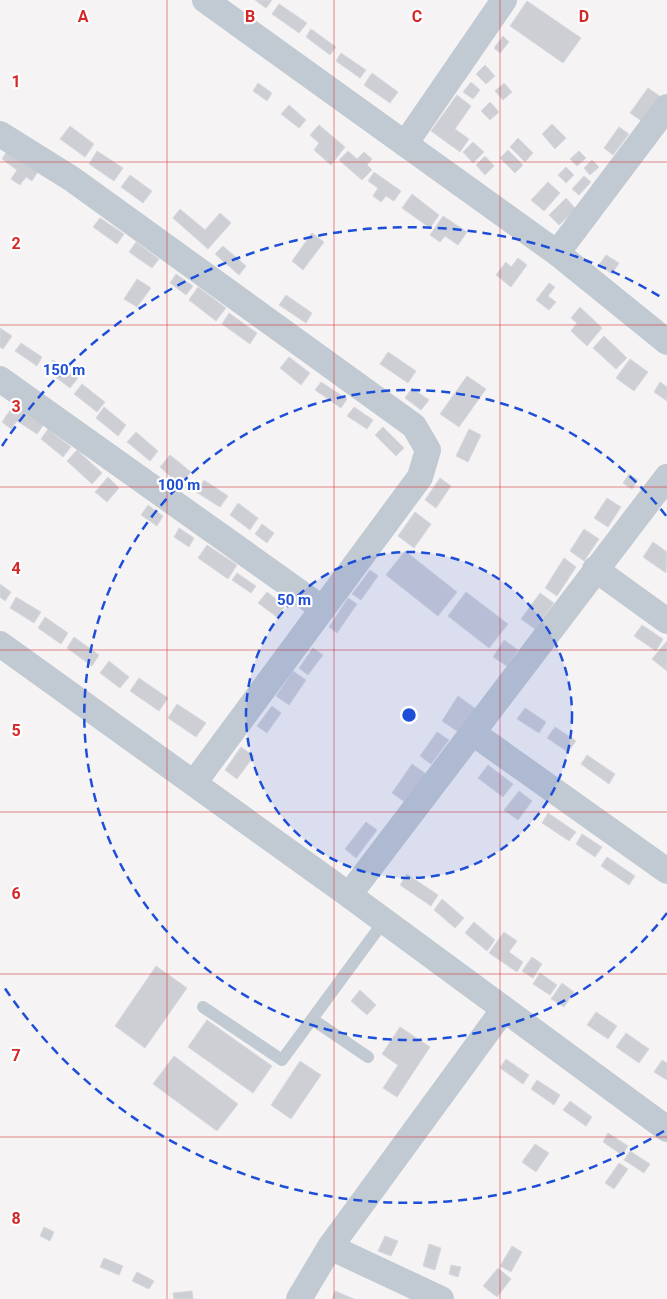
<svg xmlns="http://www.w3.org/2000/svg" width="667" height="1299" font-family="Roboto,sans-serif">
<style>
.building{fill:#cdcfd5;stroke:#d7d9de}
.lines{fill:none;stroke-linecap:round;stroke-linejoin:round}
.lane{stroke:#c1cad2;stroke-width:12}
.street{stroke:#c1cad2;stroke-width:26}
.grid{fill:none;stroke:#d62828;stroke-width:1;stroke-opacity:0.55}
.ring{fill:none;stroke:#1d4ed8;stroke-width:2.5;stroke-dasharray:9 6}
.grid-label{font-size:16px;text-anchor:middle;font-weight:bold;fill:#d62828;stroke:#fff;stroke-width:4.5;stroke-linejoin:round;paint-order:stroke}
.centre{fill:#1d4ed8;stroke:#fff;stroke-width:2.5}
.ring-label{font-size:15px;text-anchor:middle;font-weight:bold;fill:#1d4ed8;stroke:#fff;stroke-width:4.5;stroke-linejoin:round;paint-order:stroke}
</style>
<rect width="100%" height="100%" fill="#f5f3f3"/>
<path class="building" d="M255 0H272L266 8Z
M527 1 581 38 563 63 510 26Z
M279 4 307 23 299 33 272 14Z
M311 29 336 47 330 55 306 37Z
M503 36 509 42 500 53 494 48Z
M341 53 366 70 360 78 336 61Z
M485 65 495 76 486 84 476 74Z
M372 73 398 92 390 103 364 85Z
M471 82 480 90 473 99 463 92Z
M258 83 272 93 267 101 253 91Z
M504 83 512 92 503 100 495 91Z
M648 88 661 97 643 122 630 113Z
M457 95 471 106 455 129 469 139 460 152 431 131Z
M490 102 499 112 490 120 481 111Z
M289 105 306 120 299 128 281 114Z
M552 124 566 138 555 149 542 134Z
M319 125 345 147 331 165 314 150 319 143 310 135Z
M70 126 94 144 85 157 60 139Z
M619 127 629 134 613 155 604 148Z
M518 138 533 153 525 162 510 147Z
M473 142 484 152 473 163 463 152Z
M8 150 39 170 32 181 26 177 20 185 11 179 17 170 2 159Z
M508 150 523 165 515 173 500 158Z
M97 151 123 168 114 181 89 164Z
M348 151 357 159 364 152 372 159 367 165 372 170 362 180 339 160Z
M579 151 586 158 577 166 570 159Z
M485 156 494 166 485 175 476 165Z
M592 160 599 167 590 175 584 168Z
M566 167 574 175 566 183 558 175Z
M374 172 401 191 394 201 386 196 381 202 373 196 378 188 368 181Z
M130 175 152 191 143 203 121 187Z
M584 176 591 182 579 195 572 189Z
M548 182 560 193 544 211 531 200Z
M412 194 439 215 430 228 402 208Z
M566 198 576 209 559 225 549 215Z
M180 209 205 230 220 213 231 223 208 249 173 218Z
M443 216 467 232 458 245 445 236 440 242 430 235Z
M100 218 124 234 117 244 93 227Z
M312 233 324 242 303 270 292 261Z
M136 242 159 259 152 268 129 252Z
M223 246 246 266 239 275 215 254Z
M606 255 619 263 612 274 599 265Z
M518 258 527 265 511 287 496 275 506 262 511 267Z
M176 274 193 286 186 295 170 283Z
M137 279 151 288 137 307 124 299Z
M549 283 555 287 548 296 556 302 549 310 536 300Z
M198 287 226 308 216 321 189 300Z
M286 295 312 313 306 323 279 305Z
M580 307 602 328 587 346 571 331 577 323 571 318Z
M229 313 257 333 250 344 222 324Z
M0 328 12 336 3 349 0 347Z
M604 336 627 358 616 369 593 348Z
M21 343 42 357 37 366 15 351Z
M388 352 416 371 408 383 380 364Z
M289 357 310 373 301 385 280 368Z
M630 359 648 372 634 391 616 378Z
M53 360 78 378 70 388 46 370Z
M467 376 486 389 459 427 440 414Z
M321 382 347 399 341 408 315 390Z
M660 382 667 387V401L654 392Z
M82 384 105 402 97 412 74 394Z
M412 388 429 400 421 410 405 398Z
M15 403 45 423 37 434 17 421 11 429 2 422Z
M104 407 126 425 118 436 96 418Z
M354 407 373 420 367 429 347 416Z
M383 427 404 448 396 456 375 435Z
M48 429 71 447 63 457 41 439Z
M469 429 481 435 468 462 456 456Z
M136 432 158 451 150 461 127 442Z
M77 450 102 473 92 484 67 461Z
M170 455 191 472 180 485 160 467Z
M629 474 638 480 632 489 623 483Z
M108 477 119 488 107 502 95 492Z
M440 478 451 486 436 508 425 500Z
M204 480 228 496 220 507 196 492Z
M607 498 621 507 608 527 594 518Z
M238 503 258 518 250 530 230 515Z
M148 505 163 516 157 526 141 515Z
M415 512 431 524 414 548 398 536Z
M262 524 274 533 267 543 255 534Z
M179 528 194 538 189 547 174 537Z
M584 529 599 539 584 561 570 551Z
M653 542 667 552 666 573 643 557Z
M207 545 237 565 228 579 198 558Z
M405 551 457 592 438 616 386 575Z
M564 558 576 567 557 596 545 588Z
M370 570 378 576 361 600 352 594Z
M237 573 256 586 251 593 232 580Z
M0 584 11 592 5 601 0 597Z
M267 592 285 606 277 617 258 603Z
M466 592 508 624 489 648 448 616Z
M540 593 554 603 535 629 521 619Z
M16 597 41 612 34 623 10 608Z
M348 598 357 604 337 633 329 627Z
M45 617 68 633 61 644 38 628Z
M642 625 663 639 656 651 634 636Z
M74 637 99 655 92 666 67 648Z
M504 640 518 650 507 666 493 657Z
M667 641V671L652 659Z
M313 648 323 655 308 675 299 668Z
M109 661 129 677 120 688 100 673Z
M293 671 306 680 289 705 276 696Z
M139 678 168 698 159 711 130 691Z
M458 696 476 709 460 733 442 721Z
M177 704 206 723 196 737 168 718Z
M272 706 281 713 267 733 257 726Z
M525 708 546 722 539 733 517 719Z
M555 727 576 741 568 752 547 738Z
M437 732 449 740 431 764 420 756Z
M241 747 254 756 237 779 225 770Z
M587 755 615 774 609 784 581 764Z
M412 764 429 776 409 805 392 793Z
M488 765 513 784 503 797 478 778Z
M519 791 532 801 518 820 504 810Z
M548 813 576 832 569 841 542 823Z
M366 822 377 830 356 858 345 849Z
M582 834 602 847 595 857 576 844Z
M607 857 635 876 629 885 601 866Z
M407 874 438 895 431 906 400 885Z
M442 899 464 918 455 928 434 910Z
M474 922 495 940 487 951 465 933Z
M504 932 517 941 509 952 523 962 517 972 489 953Z
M532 957 542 964 533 978 522 971Z
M156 966 187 988 145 1048 115 1026Z
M540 973 557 985 550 995 533 984Z
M562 983 574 992 564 1007 551 999Z
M360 990 376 1005 367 1015 351 1001Z
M596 1012 617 1026 608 1039 587 1025Z
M207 1020 272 1066 253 1093 188 1047Z
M400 1027 430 1047 397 1097 383 1088 398 1065 382 1054Z
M626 1033 649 1049 639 1063 616 1047Z
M174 1056 238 1104 217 1131 153 1084Z
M506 1059 529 1075 523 1084 500 1068Z
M662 1060 667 1063V1080L654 1072Z
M300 1061 321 1075 291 1119 271 1105Z
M537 1080 560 1095 554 1105 531 1089Z
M570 1101 592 1117 586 1126 563 1110Z
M608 1133 628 1146 622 1155 603 1142Z
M535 1144 549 1153 536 1172 522 1162Z
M630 1151 650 1164 644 1173 624 1160Z
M619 1163 628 1169 614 1189 605 1183Z
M44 1227 54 1232 50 1241 40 1236Z
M385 1236 398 1241 391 1256 378 1251Z
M429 1244 441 1248 435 1270 423 1266Z
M512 1246 522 1252 511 1272 500 1266Z
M104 1258 123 1266 119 1275 100 1267Z
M451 1265 461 1267 458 1277 449 1274Z
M498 1268 511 1279 497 1297 483 1286Z
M137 1272 154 1281 149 1289 132 1281Z
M192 1291 193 1299H174L173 1293Z
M335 1291 354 1299H332Z"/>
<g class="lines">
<path class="lane" d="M203 1007 282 1060 384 921
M312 1019 368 1057"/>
<path class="street" d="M205 0 557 253 667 342
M0 134 72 179 414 426 428 450 420 477 194 783
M405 144 504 0
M557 253 667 107
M0 379 323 609
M595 569 667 621
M0 644 349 895 667 477
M473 733 667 871
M349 895 667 1129
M299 1299 330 1247
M441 1299 330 1247 504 1009"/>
</g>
<path class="grid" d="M167 0V1299M334 0V1299M500 0V1299M0 162H667M0 325H667M0 487H667M0 650H667M0 812H667M0 974H667M0 1137H667"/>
<circle cx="409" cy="715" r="163" fill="#1d4ed8" fill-opacity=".12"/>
<g class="ring">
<circle cx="409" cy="715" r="163"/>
<path d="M667 913A325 325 0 1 1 667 517"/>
<path d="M664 1131A488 488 0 0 1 2 984M2 446A488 488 0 0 1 664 299"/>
</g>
<g class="grid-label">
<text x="83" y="22">A</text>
<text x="250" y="22">B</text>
<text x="417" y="22">C</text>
<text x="584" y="22">D</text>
<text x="16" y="87">1</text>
<text x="16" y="249">2</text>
<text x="16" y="412">3</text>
<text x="16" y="574">4</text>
<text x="16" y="736">5</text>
<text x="16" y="899">6</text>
<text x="16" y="1061">7</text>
<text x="16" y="1224">8</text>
</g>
<circle cx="409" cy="715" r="8" class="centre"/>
<g class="ring-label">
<text x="64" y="375">150 m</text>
<text x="179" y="490">100 m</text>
<text x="294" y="605">50 m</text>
</g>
</svg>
